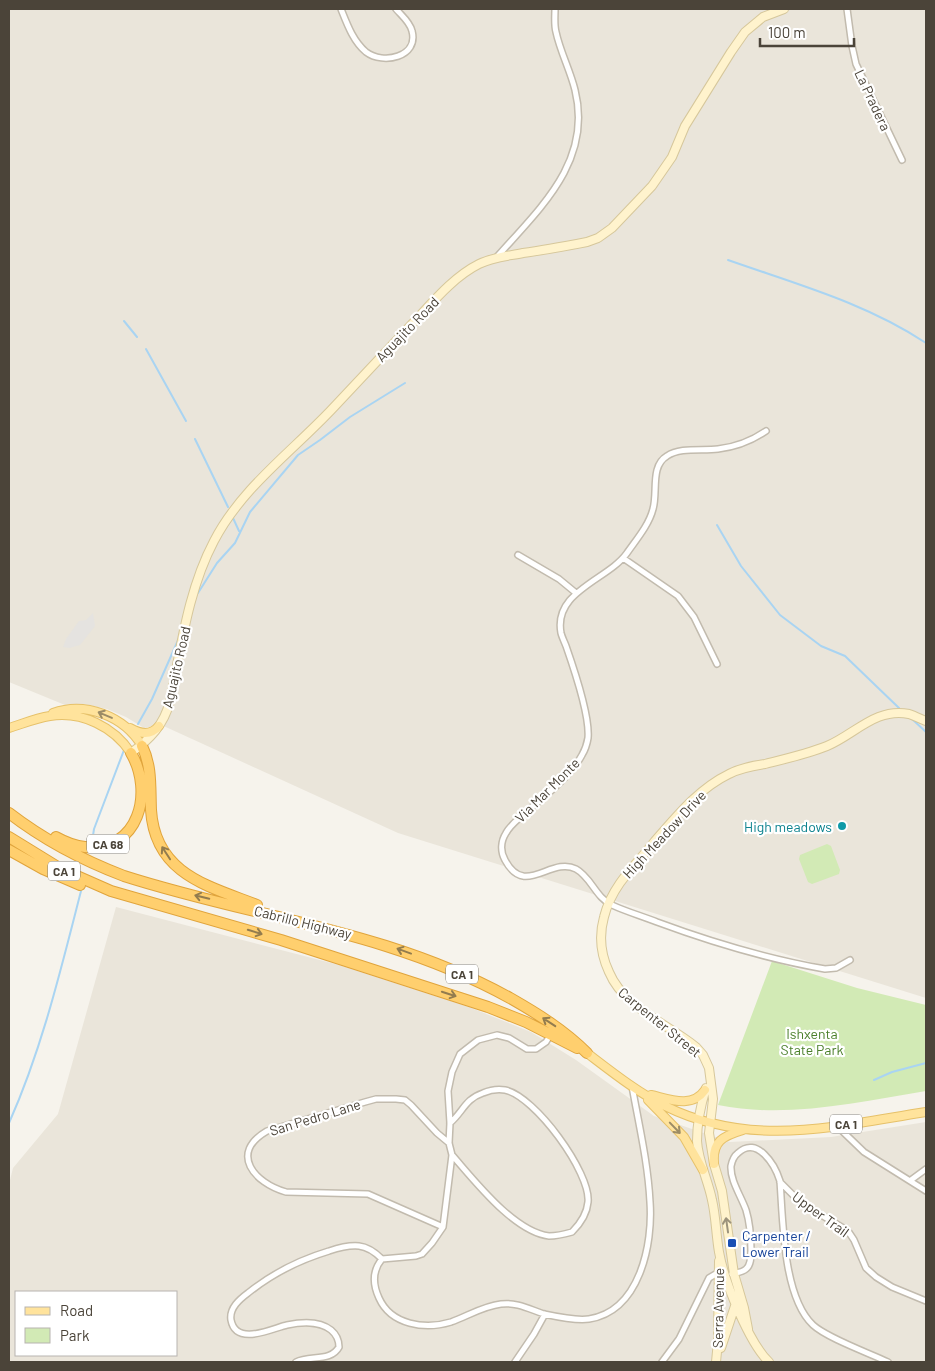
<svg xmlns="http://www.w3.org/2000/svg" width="935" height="1371" font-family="Barlow,sans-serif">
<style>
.residential{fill:#eae5da;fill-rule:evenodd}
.green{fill:#d2eab5}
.parking{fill:#e5e3e0}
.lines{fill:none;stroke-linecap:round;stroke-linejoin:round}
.stream{stroke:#a9d4f2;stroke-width:2}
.street-casing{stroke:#c2bbae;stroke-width:8}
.secondary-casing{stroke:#d6c79b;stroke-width:10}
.primary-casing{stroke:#e6c16a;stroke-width:10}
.highway-casing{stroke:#e0a43c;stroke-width:12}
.street{stroke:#fff;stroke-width:5}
.secondary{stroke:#fff3cd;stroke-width:8}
.primary{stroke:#ffe39c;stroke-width:8}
.highway{stroke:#ffcf6e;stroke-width:10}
.oneway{stroke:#9c8c66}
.oneway2{stroke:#937c4e}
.oneway3{stroke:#9c937c}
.culture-dot{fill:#0f9aa8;stroke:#fff;stroke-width:2}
.transit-dot{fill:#1a4fb4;stroke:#fff;stroke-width:2}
.labels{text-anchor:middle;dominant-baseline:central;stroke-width:4.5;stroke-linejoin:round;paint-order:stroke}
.shield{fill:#fff;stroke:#817c74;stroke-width:1}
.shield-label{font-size:12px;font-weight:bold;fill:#4b4439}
.street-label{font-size:14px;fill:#4b4439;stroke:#fff}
.culture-label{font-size:14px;fill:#0d838f;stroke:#fff;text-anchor:end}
.park-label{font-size:14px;fill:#4a7f2a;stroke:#fff}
.transit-label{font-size:14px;fill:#164399;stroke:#fff;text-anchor:start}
</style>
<rect width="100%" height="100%" fill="#f6f3ec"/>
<path class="residential" d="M9 9H926V998L398 833 157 723 150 727 144 728 126 717 107 709 84 704 65 705 9 682Z
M116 907 339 965 469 1007 531 1032 576 1060 654 1116 730 1142 831 1137 926 1122V1362H9V1184L13 1168 58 1114ZM16 1292H176V1355H16Z"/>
<path class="green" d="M827 844 831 846 840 870 839 874 812 884 808 882 799 859 800 855Z
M772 961 857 988 926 1005V1091C857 1102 787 1119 718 1105Z"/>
<path class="parking" d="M93 613 95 626 80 645 69 648 63 647 66 639 79 621 86 620Z"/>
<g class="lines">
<path class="stream" d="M728 260C796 284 866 303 926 343
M124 321 137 337
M146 349 186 421
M195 439 228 507
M233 518 239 531
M717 525 741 566 780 615 821 646 845 656 899 708
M198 593 217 563 235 543 250 512 298 455 320 440 350 417 405 383
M912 719 926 732
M138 724 152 699 179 638
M92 842 94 829 124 750
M874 1080 892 1072 926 1063
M9 1123C42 1049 61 969 81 891"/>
<defs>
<path id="street" d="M341 9C347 24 353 41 366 52 383 65 419 57 412 31 410 22 402 16 396 9
M847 9 852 46 856 64 902 160
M496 258C539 209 593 162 575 90 570 70 560 51 556 32 554 25 555 16 555 9
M766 431C750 442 736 447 718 449 702 451 680 447 667 456 650 466 658 492 653 509 649 525 636 540 627 553 608 580 553 591 561 633 562 637 564 641 566 646 573 666 590 717 588 738 587 744 585 750 582 755 571 776 544 797 526 812 519 819 511 824 506 833 501 841 500 851 505 860 525 898 551 856 576 869 591 877 596 898 612 905 627 912 642 916 657 922 711 942 768 959 825 969L836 968 850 960
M518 555 559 579 576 593
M623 558 678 596 694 617 717 664
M450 1123C463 1112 465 1099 483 1093 490 1090 499 1089 505 1090 535 1096 591 1173 588 1202 587 1214 580 1224 572 1232 565 1234 556 1236 549 1236 514 1232 474 1180 452 1155
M837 1126 864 1152 926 1191
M911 1180 926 1169
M780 1182 800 1202 848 1231 854 1240 866 1268 876 1277 892 1287 926 1301
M443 1227 368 1194 286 1192C254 1183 229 1153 267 1131L365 1102 376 1099H396L405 1100 411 1105 437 1133 449 1143
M382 1259C372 1271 373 1285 379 1298 391 1325 425 1330 451 1322 468 1316 483 1306 501 1304 517 1302 529 1309 544 1314 558 1317 576 1321 589 1319 640 1311 653 1244 650 1202 648 1163 639 1125 632 1086
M382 1259 416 1256 422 1254 432 1243 443 1227 452 1155 449 1143 450 1123 448 1091 452 1072 460 1054 478 1040 497 1035 509 1038 527 1049H536L546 1042 551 1034
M732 1274C736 1273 743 1272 746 1269 751 1265 751 1257 751 1251 751 1237 750 1223 746 1210 741 1196 730 1180 731 1166 732 1161 734 1156 738 1153 757 1135 775 1165 780 1181 783 1221 783 1297 813 1325 827 1338 869 1353 888 1362
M296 1362C310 1355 331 1362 339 1347 339 1340 337 1335 331 1330 320 1321 301 1322 287 1325 273 1328 236 1347 231 1320 229 1308 240 1299 248 1293 273 1273 299 1260 329 1251 338 1248 349 1245 359 1246 368 1247 376 1253 382 1259
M515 1362 534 1334 545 1314
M662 1362 679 1339 709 1278 719 1272"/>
<path id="secondary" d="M131 753C150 739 164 725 170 701 181 648 188 590 214 541 242 487 293 451 334 407 360 379 386 352 412 324 432 303 453 277 479 264 493 257 509 256 523 253 545 250 566 246 587 242L598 238 612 228 652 186 672 157 685 126 731 52 745 32 763 17 784 9
M706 1088C701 1104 697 1124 697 1141 698 1161 708 1180 712 1200 716 1217 716 1235 719 1252 724 1281 749 1343 769 1362
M748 1329 744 1308 734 1274 722 1191 714 1164 709 1133 713 1099 709 1068 703 1055 696 1047C668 1024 624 1008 609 972 601 955 599 935 604 917 607 905 613 893 620 883 630 869 643 856 654 842 676 817 698 789 729 774 740 768 752 766 765 764 785 759 807 754 827 746 854 735 876 707 909 714 915 716 921 719 926 721
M721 1348 736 1303
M716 1362 718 1341 719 1261"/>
<path id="primary" d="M53 713C85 701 124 716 142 746
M9 728C22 724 36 718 50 716 82 711 114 727 131 753
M130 728C141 734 150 736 159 726
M587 1053C612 1072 637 1092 665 1106 752 1149 836 1126 926 1112
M651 1095C669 1099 692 1109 705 1090
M648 1100 684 1137 703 1170
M714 1164C712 1141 723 1136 743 1130"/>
<path id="highway" d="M142 746C152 766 150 787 151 810 155 874 208 886 257 905
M9 813C44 840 82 860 124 876 255 918 387 930 510 998 538 1014 564 1030 587 1053
M9 837 61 869 111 891 281 940 488 1007 526 1022 577 1048
M56 837C65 842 75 846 85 847 139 852 154 792 131 753
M9 850 43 869 80 885"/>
</defs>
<use href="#street" class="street-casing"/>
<use href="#secondary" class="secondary-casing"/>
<use href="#primary" class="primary-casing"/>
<use href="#highway" class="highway-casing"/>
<use href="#street" class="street"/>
<use href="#secondary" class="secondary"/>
<use href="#primary" class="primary"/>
<use href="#highway" class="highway"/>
</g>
<defs><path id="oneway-shaft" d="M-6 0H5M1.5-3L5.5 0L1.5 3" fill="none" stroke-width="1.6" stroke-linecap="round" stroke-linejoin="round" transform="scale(1.25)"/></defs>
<g class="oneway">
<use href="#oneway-shaft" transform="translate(105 715) rotate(-157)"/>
<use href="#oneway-shaft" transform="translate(675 1128) rotate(46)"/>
</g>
<g class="oneway2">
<use href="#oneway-shaft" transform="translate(166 853) rotate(-123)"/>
<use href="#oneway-shaft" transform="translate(202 897) rotate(-166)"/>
<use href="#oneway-shaft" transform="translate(255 932) rotate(17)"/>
<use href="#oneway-shaft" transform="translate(404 951) rotate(-160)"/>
<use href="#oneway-shaft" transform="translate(449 994) rotate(18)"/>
<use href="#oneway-shaft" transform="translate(549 1022) rotate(-147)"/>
</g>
<use class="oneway3" href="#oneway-shaft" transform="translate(727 1225) rotate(-98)"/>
<circle class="culture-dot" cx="842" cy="826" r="5"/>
<rect class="transit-dot" x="727" y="1238" width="10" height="10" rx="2.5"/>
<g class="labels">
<g class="shield">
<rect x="87" y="834.5" width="42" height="19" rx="4"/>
<rect x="48" y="861.5" width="32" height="19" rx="4"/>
<rect x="446" y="964.5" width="32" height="19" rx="4"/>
<rect x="830" y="1114.5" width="32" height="19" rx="4"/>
</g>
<g class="shield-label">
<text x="108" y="844">CA 68</text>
<text x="64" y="871">CA 1</text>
<text x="462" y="974">CA 1</text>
<text x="846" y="1124">CA 1</text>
</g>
<g class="street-label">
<text transform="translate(873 100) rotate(65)">La Pradera</text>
<text transform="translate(407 329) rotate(-46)">Aguajito Road</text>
<text transform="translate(176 667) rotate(-77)">Aguajito Road</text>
<text transform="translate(547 790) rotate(-45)">Via Mar Monte</text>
<text transform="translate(664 834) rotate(-47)">High Meadow Drive</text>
<text transform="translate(303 922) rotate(14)">Cabrillo Highway</text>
<text transform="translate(660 1022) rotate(39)">Carpenter Street</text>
<text transform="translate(315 1117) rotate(-17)">San Pedro Lane</text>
<text transform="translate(821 1214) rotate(36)">Upper Trail</text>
<text transform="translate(718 1308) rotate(-89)">Serra Avenue</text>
</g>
<g class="culture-label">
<text x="832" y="826">High meadows</text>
</g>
<g class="park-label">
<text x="812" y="1033">Ishxenta<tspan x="812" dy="16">State Park</tspan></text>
</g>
<g class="transit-label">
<text x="742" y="1235">Carpenter /<tspan x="742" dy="16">Lower Trail</tspan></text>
</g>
</g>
<rect width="935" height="1371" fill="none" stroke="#4b4439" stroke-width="20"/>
<rect x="15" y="1291" width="162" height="65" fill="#ffffff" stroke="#b7b4b0"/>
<rect x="25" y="1307" width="25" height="8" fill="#ffe39c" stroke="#b7b4b0"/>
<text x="60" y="1316" font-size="15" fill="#4b4439">Road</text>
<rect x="25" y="1328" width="25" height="15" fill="#d2eab5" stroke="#b7b4b0"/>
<text x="60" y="1341" font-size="15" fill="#4b4439">Park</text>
<path d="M760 38v8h94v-8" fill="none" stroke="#4b4439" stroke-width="2.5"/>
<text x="768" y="38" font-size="15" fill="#4b4439" stroke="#ffffff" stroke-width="4" paint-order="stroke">100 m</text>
</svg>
